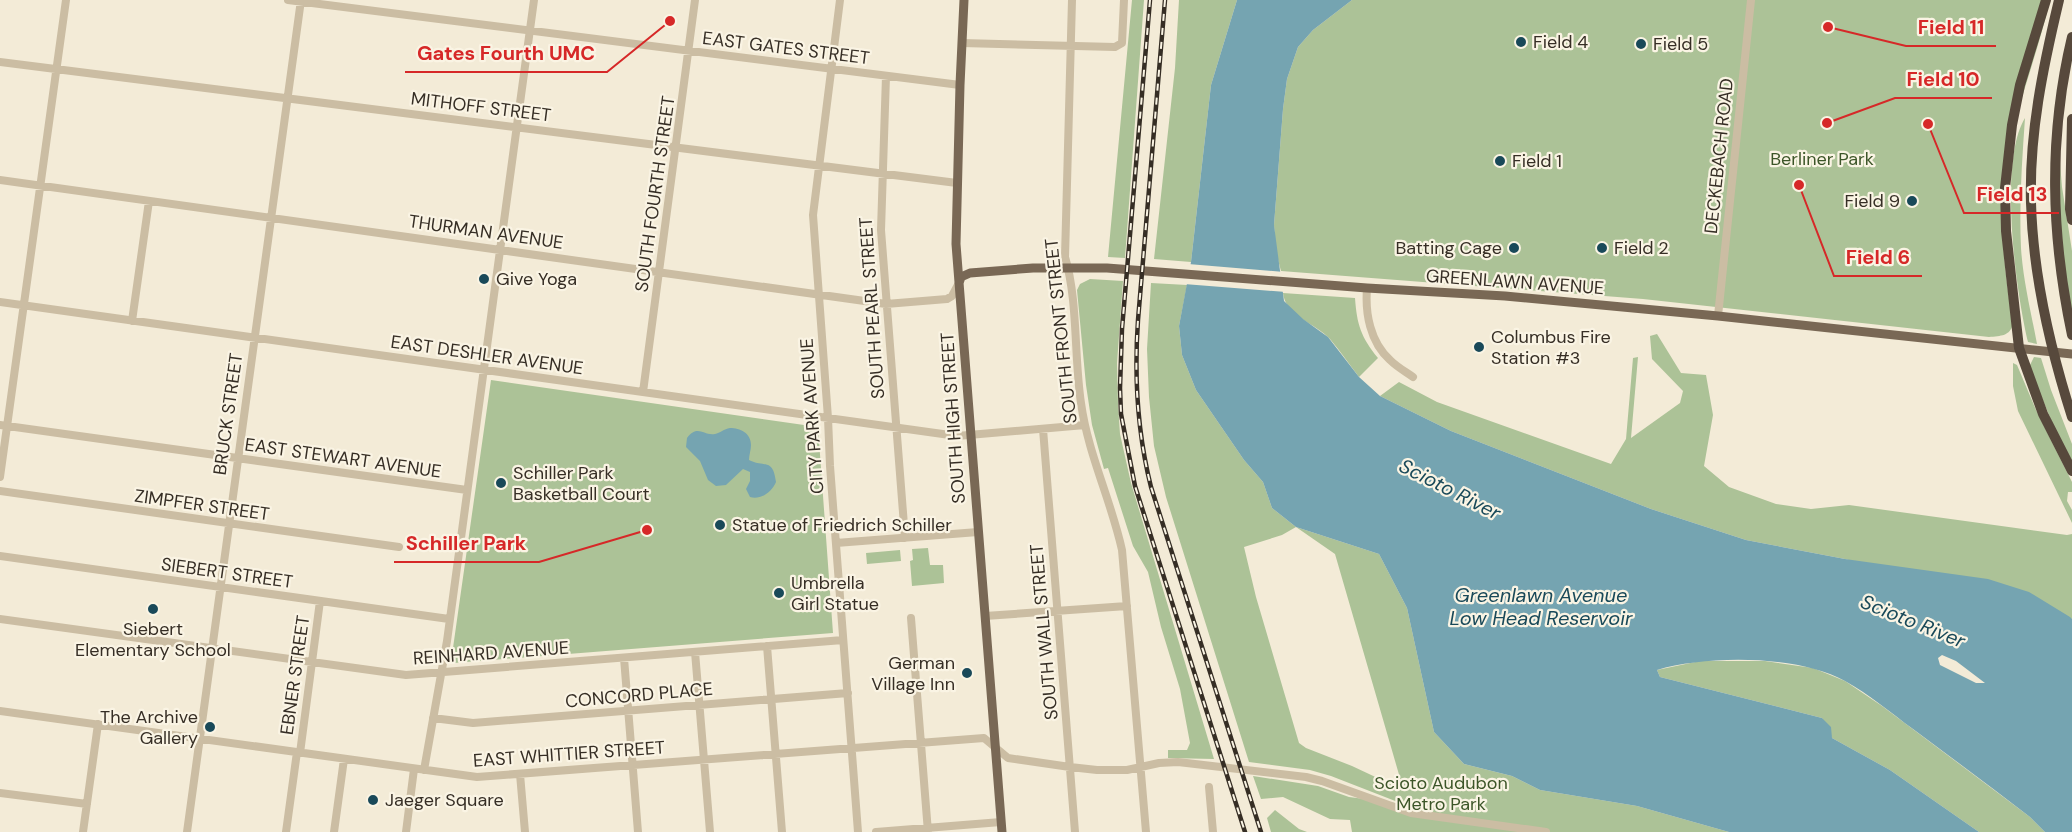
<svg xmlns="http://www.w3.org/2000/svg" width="2072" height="832" font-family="'DM Sans',sans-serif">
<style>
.green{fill:#acc297;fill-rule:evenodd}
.water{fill:#75a4b1;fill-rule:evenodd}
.pier{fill:#f3ebd7}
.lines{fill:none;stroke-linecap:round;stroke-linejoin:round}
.minor{stroke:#cbbda3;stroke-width:8}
.major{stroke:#796855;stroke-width:9}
.highway{stroke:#57493c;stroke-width:10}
.rail-casing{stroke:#362e25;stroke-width:4.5}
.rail{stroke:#faf4e4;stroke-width:2;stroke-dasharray:7;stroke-linecap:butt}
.poi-dot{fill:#194959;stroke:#faf4e4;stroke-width:2}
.labels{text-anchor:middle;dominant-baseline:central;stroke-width:4.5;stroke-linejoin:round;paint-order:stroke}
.poi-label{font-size:18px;fill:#362e25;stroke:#faf4e4;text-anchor:start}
.street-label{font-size:18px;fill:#362e25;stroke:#faf4e4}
.park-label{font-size:18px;fill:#3c5528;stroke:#faf4e4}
.water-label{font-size:20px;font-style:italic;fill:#194959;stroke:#faf4e4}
.leader{fill:none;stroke:#d62828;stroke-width:2}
.callout-dot{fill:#d62828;stroke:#faf4e4;stroke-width:2}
.callout-label{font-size:20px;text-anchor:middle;font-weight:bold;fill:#d62828;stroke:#faf4e4;stroke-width:4.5;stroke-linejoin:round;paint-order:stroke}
</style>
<rect width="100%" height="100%" fill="#f3ebd7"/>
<path class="green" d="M1132 0H1144L1125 258 1108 257Z
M1179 0H1237L1211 85 1191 262 1154 259 1175 68Z
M1352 0H2050C2040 43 2025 85 2013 128 1996 192 2002 259 2013 324 2010 336 2001 336 1989 337L1643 299 1281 271 1276 252 1274 225 1283 109 1287 79 1298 47 1313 30Z
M2025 118C2022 161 2019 204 2021 248 2023 280 2031 312 2037 344L2028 342C2016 292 1998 162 2025 118Z
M2060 163 2062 187 2072 251V331L2065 299 2057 165Z
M1090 279 1123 281 1117 363 1118 404 1120 434 1131 483 1214 759 1168 758V750H1187L1190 743 1180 689 1161 627 1148 572 1133 546 1108 468 1104 469 1092 425 1086 385 1077 290 1080 284Z
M1151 283 1187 285 1179 326 1182 355 1196 390 1244 460 1263 482 1272 508 1296 527 1379 554 1407 608 1434 732 1464 764 1512 776 1540 790 1637 806 1729 832H1352L1350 820 1330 819 1283 797 1261 799 1253 776 1318 786 1349 797 1403 804 1331 776 1310 770 1249 762 1166 497 1154 446 1149 397 1147 349ZM1296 527 1335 554 1400 778 1401 789 1352 766 1306 748 1299 743 1256 597 1244 547 1282 535Z
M1283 293 1355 298C1357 325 1361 337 1378 358L1359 377C1350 365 1340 351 1330 339 1316 324 1285 315 1283 293Z
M1657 334 1681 373 1706 375 1713 415 1704 466 1729 487 1776 504 1811 509 1849 505 2067 535 2072 534V619L1845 559 1746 540 1651 509 1451 431 1380 396 1399 382 1437 402 1611 464 1626 439 1633 358 1638 357 1631 438 1680 403 1683 391 1652 359 1650 336Z
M2034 357 2041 358 2051 390 2072 444V464L2057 434 2029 367Z
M2013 363 2017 365 2036 410 2072 482V492H2068L2067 501 2072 510V523L2018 411 2013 386Z
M491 380 818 427 833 633 454 663 452 655Z
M928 548 930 565H943L944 583 912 586 910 561 913 560 912 549Z
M900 550 901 561 867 564 866 553Z
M1700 661H1765L1813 668 1845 681 1882 706 2030 817 2045 832H1979L1890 770 1832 738 1822 718 1660 677 1657 670Z
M1275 810 1299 829 1307 832H1271L1267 818Z"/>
<path class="water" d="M1237 0H1352L1313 30 1298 47 1287 79 1283 109 1274 225 1284 301 1303 319 1328 337 1359 377 1380 396 1451 431 1651 509 1746 540 1845 559 1988 579 2029 592 2070 617 2072 619V832H2045L2030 817C1991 787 1952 758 1913 729 1891 713 1869 694 1845 681 1798 655 1708 655 1657 670L1660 677 1822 718 1831 727 1832 738 1890 770 1979 832H1729L1637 806 1540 790 1512 776 1464 764 1434 732 1407 608 1379 554 1296 527 1272 508 1263 482 1244 460 1196 390 1182 355 1179 326 1191 262 1211 85ZM1942 655 1956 661 1985 683H1976L1940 665 1938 658Z
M730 428C740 428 751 433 751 445 751 450 749 455 749 460 764 468 773 457 776 482 772 492 761 500 750 497L746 489 750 481V472L743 469 726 485 716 486 708 480 700 461 686 447 687 438C698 424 703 436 715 434 720 433 724 429 730 428Z"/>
<path class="pier" d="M1188 264 1284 272 1286 292 1184 284Z"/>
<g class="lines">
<path class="minor" d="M288 0 960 85
M840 0 813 215 828 418 830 466 858 832
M1072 0 1065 257C1078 300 1074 357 1081 403 1088 454 1111 500 1122 550L1146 832
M962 43 1115 47 1122 43 1124 0
M0 62 957 183
M886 76 881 230 905 538
M0 180 886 304 947 299 952 296 959 283
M1367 288C1365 313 1370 342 1390 360 1397 367 1406 372 1413 377
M0 302 957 436 1085 425
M1718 316 1751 0
M132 321 149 201
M643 392 695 0
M0 425 467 490
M1043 429 1075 832
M0 477 66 0
M0 491 399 547
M836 543 978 532
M0 556 449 619
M985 616 1127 606
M911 618 928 832
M0 619 406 675 843 640
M767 646 782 832
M695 652 710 832
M624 658 638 832
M0 711 477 777 984 738 1008 758 1070 767 1097 770H1127L1159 763 1178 762 1306 777 1322 781 1411 813 1546 832
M433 718 473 723 848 693
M300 753 320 601
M424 770 447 641 534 0
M520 774 525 832
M1209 787 1213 832
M0 793 87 804
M83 832 98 724
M187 832 301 0
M286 832 297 752
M334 832 344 759
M406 832 414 769
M876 832 1001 822"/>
<path class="major" d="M964 0 960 85 956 244 1002 832
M959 283 961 277 970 273 1033 268H1107L1367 288 1505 296 1718 316 2072 354"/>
<path class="highway" d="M2046 0 2020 85 2012 125 2005 188 2006 231 2019 348 2043 414 2072 471
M2059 0C2043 67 2029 134 2031 203 2033 276 2050 348 2072 417
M2072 37C2048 138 2051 235 2072 335
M2072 119 2070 209 2072 220"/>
<defs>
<path id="rail" d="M1150 0 1122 329 1120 388 1121 414 1135 486 1245 832
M1165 0 1138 320C1134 377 1137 431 1151 487L1261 832"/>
</defs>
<use href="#rail" class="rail-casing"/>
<use href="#rail" class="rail"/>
</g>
<g class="poi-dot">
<circle cx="1521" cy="42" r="6"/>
<circle cx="1641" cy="44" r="6"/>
<circle cx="1500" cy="161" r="6"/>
<circle cx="1912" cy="201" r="6"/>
<circle cx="1514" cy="248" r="6"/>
<circle cx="1602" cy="248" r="6"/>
<circle cx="484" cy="279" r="6"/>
<circle cx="1479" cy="347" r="6"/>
<circle cx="501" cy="483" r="6"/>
<circle cx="720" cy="525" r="6"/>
<circle cx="779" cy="593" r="6"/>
<circle cx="153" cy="609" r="6"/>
<circle cx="967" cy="673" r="6"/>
<circle cx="210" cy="727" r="6"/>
<circle cx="373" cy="800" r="6"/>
</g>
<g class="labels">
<g class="poi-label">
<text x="1533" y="42">Field 4</text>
<text x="1653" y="44">Field 5</text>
<text x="1512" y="161">Field 1</text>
<text x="1900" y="201" text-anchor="end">Field 9</text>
<text x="1502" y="248" text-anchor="end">Batting Cage</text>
<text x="1614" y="248">Field 2</text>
<text x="496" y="279">Give Yoga</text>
<text x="1491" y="337">Columbus Fire<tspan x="1491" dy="21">Station #3</tspan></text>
<text x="513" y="473">Schiller Park<tspan x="513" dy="21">Basketball Court</tspan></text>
<text x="732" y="525">Statue of Friedrich Schiller</text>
<text x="791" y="583">Umbrella<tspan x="791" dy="21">Girl Statue</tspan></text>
<text x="153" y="629" text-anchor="middle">Siebert<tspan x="153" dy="21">Elementary School</tspan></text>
<text x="955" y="663" text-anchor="end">German<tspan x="955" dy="21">Village Inn</tspan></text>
<text x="198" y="717" text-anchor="end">The Archive<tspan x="198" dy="21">Gallery</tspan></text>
<text x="385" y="800">Jaeger Square</text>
</g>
<g class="street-label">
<text transform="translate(786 48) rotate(7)">EAST GATES STREET</text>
<text transform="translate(481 107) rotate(7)">MITHOFF STREET</text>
<text transform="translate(1719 156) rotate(-84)">DECKEBACH ROAD</text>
<text transform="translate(655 194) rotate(-82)">SOUTH FOURTH STREET</text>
<text transform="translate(486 232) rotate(8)">THURMAN AVENUE</text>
<text transform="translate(1515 282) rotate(4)">GREENLAWN AVENUE</text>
<text transform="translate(872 308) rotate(-94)">SOUTH PEARL STREET</text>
<text transform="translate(1061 331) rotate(-96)">SOUTH FRONT STREET</text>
<text transform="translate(487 355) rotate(8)">EAST DESHLER AVENUE</text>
<text transform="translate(228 414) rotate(-82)">BRUCK STREET</text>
<text transform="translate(812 416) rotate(-94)">CITY PARK AVENUE</text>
<text transform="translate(953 418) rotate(-94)">SOUTH HIGH STREET</text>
<text transform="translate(343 458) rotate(8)">EAST STEWART AVENUE</text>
<text transform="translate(202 505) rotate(8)">ZIMPFER STREET</text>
<text transform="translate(227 573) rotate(8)">SIEBERT STREET</text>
<text transform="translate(1044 632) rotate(-95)">SOUTH WALL STREET</text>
<text transform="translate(491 653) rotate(-4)">REINHARD AVENUE</text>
<text transform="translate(295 675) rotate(-82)">EBNER STREET</text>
<text transform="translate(639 695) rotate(-5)">CONCORD PLACE</text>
<text transform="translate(569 754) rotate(-4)">EAST WHITTIER STREET</text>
</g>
<g class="park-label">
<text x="1822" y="159">Berliner Park</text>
<text x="1441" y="783">Scioto Audubon<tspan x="1441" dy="21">Metro Park</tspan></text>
</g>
<g class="water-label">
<text transform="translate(1450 489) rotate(27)">Scioto River</text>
<text x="1541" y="595">Greenlawn Avenue<tspan x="1541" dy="23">Low Head Reservoir</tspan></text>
<text transform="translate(1913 621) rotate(22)">Scioto River</text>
</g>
</g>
<path class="leader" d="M1828 27L1906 46H1996M670 21L607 72H405M1827 123L1895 98H1992M1928 124L1964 213H2059M1799 185L1834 276H1922M647 530L539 562H394"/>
<g class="callout-dot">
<circle cx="1828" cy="27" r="6"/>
<circle cx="670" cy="21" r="6"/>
<circle cx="1827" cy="123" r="6"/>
<circle cx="1928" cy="124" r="6"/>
<circle cx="1799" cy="185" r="6"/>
<circle cx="647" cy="530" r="6"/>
</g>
<g class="callout-label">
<text x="1951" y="34">Field 11</text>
<text x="506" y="60">Gates Fourth UMC</text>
<text x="1943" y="86">Field 10</text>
<text x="2012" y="201">Field 13</text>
<text x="1878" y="264">Field 6</text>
<text x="466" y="550">Schiller Park</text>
</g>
</svg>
